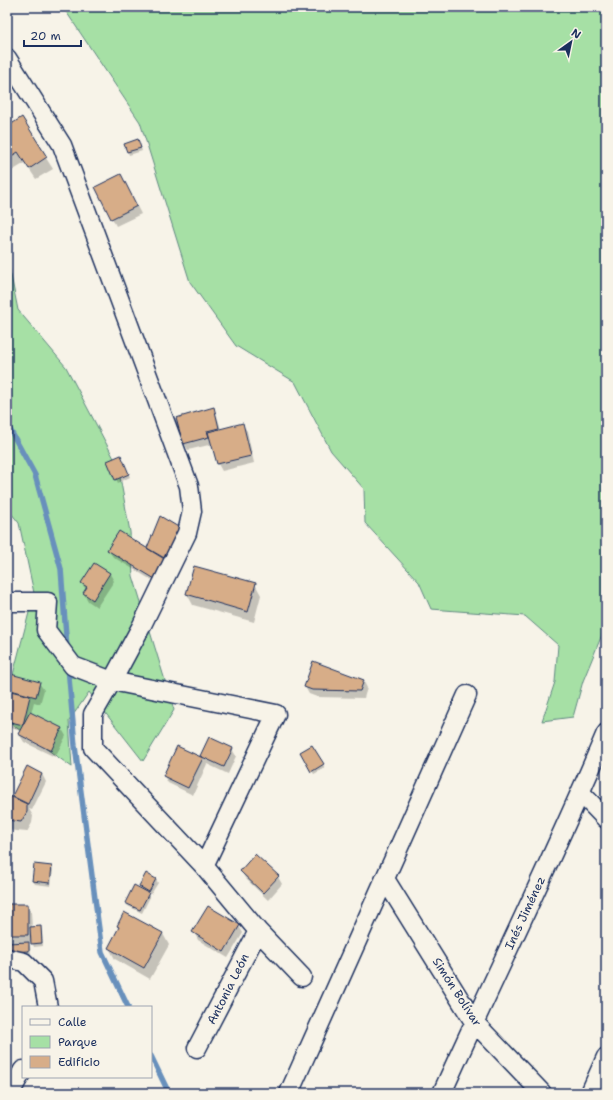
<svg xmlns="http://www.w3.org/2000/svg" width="613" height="1100" font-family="'Shantell Sans',sans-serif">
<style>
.green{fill:#a6e0a5;stroke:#608882}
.shadow{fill:#0003}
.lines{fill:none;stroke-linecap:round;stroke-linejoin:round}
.stream{stroke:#6890bc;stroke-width:5.5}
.building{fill:#d7ad88;stroke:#1b2f5e}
.minor-casing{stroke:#1b2f5e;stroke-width:21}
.minor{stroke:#f7f3e8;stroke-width:18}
.labels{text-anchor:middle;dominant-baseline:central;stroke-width:3;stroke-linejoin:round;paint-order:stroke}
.street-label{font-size:12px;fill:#1b2f5e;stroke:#f7f3e8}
</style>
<rect width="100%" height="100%" fill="#f7f3e8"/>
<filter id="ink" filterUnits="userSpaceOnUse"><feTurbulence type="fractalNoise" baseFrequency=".025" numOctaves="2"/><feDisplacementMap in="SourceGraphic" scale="8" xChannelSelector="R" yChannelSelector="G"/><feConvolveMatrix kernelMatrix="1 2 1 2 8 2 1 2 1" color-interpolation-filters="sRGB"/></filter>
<g filter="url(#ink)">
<path class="green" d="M63 7H606V625L583 681 573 717 542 721 555 682 558 645 525 616 431 609 419 582 365 523 364 489 331 451 295 382 236 346 190 282 140 122Z
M7 256 18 310 66 367 118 466 130 532 133 576 174 710 143 761 89 692 69 721 72 767 7 721V698L34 593 19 523 7 508Z"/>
<path class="shadow" d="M21 119 53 169 36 179 25 163 7 174V128Z
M138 140 142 151 129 155 125 144Z
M125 183 141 214 116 226 112 218Z
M213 409 217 416 221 430 242 424 247 431 254 463 222 471 218 464 213 444 188 450 184 443Z
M122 460 130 477 118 483 116 479Z
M160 518 179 529 160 585 113 557 108 550H147Z
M94 564 110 574 114 581 97 607 88 601 84 594 86 590 82 583Z
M255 584 261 595 254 622 193 605 187 594Z
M7 674 39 683 44 690 40 704 34 702 31 714 62 729 66 736 55 757 24 742 19 734 21 731 7 727Z
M363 680 367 688 364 698 317 697 309 694 305 687Z
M209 739 232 749 236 756 228 774 207 764 193 795 168 783 164 776 201 758Z
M312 746 325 768 314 774 301 753Z
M42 774 46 782 32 810 29 809 33 816 32 823 27 832 7 830V794V797L15 799 13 796Z
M51 867 53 870 51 886 35 884 33 881Z
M241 871 278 877 282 884 268 900 245 878Z
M156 879 158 883 151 894 146 892 150 897 142 913 128 906 126 903 144 892 140 886Z
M7 905H27L31 912 32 928H41L42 931 43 946 34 947 32 942H28L30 946 31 954 7 955Z
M125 913 163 934 169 945 150 979 115 959 109 948 119 928 118 926Z
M239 926 243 933 228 958 198 940 194 932Z"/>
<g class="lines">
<path class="stream" d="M7 424 35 475 61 569 67 649
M68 667 75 746 102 952 128 1007
M151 1056 165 1085 169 1093"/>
</g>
<path class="building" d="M22 117 47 157 29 169 18 152 7 159V127Z
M138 139 141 148 127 152 124 144Z
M121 174 137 206 111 219 95 187Z
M214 407 219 428 207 431 209 437 183 444 176 418Z
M243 423 251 456 217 464 208 432Z
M121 455 129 474 115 480 107 461Z
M160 516 180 528 166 559 147 548Z
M119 531 166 560 155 579 107 550Z
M94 563 110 573 93 600 83 593 87 587 81 583Z
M194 566 256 583 248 612 186 594Z
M313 661 364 680 360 691 312 690 304 687Z
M7 673 40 682 36 697 7 689Z
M7 690 30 696 23 725 7 721Z
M30 712 62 728 51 751 18 734Z
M209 737 233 748 224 767 200 756Z
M312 745 324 764 311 772 300 752Z
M177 746 203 758 188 788 163 776Z
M27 766 42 774 28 804 12 796Z
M7 796 12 797 27 804V812L21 822 7 820Z
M255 854 279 876 263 893 240 871Z
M34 864 52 866 50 883 32 881Z
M146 873 156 879 149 892 139 886Z
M134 885 149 893 140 910 125 903Z
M7 904H28V935H7Z
M208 906 240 925 224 952 192 932Z
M124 912 163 933 144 968 108 948 119 927 117 926Z
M41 926 42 943 31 944 30 927Z
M29 942V951L7 952V943Z"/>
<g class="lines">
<defs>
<path id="minor" d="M7 58 62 145 189 486 192 511 187 533 141 627 112 681 93 714V748L204 866 258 931 302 977
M7 602H48L46 630 73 666 112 681 276 714 204 866
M581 793 606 819
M385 879 474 1022 542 1093
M7 958 24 962 43 981 48 1007
M197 1048 258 931
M10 1093 23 1070
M289 1093 467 695
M442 1093C496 973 555 854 606 733
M590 1093 606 1057"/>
</defs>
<use href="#minor" class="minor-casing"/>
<use href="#minor" class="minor"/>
</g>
</g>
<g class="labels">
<g class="street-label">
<text transform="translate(525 913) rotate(-65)">Inés Jiménez</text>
<text transform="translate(228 989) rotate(-63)">Antonia León</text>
<text transform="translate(457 992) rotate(57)">Simón Bolívar</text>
</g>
</g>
<rect width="613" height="1100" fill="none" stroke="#f7f3e8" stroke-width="24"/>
<rect x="12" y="12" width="589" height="1076" fill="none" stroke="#1b2f5e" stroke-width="1.5" filter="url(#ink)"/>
<rect x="22" y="1006" width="130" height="72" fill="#f7f3e8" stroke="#9fa5b1"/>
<rect x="30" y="1019" width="20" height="6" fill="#f7f3e8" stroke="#9fa5b1"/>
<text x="58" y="1026" font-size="12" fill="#1b2f5e">Calle</text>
<rect x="30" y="1036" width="20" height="12" fill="#a6e0a5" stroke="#9fa5b1"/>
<text x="58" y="1046" font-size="12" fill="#1b2f5e">Parque</text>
<rect x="30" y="1056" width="20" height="12" fill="#d7ad88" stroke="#9fa5b1"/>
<text x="58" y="1066" font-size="12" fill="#1b2f5e">Edificio</text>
<g transform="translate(571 42) rotate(33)" stroke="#f7f3e8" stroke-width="3" paint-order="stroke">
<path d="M0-3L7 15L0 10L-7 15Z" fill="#1b2f5e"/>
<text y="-6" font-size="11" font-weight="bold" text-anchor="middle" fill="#1b2f5e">N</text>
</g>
<path d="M24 40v6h57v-6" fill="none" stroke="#1b2f5e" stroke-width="2"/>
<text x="30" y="40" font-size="12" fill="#1b2f5e" stroke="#f7f3e8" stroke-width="3" paint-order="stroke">20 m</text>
</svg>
